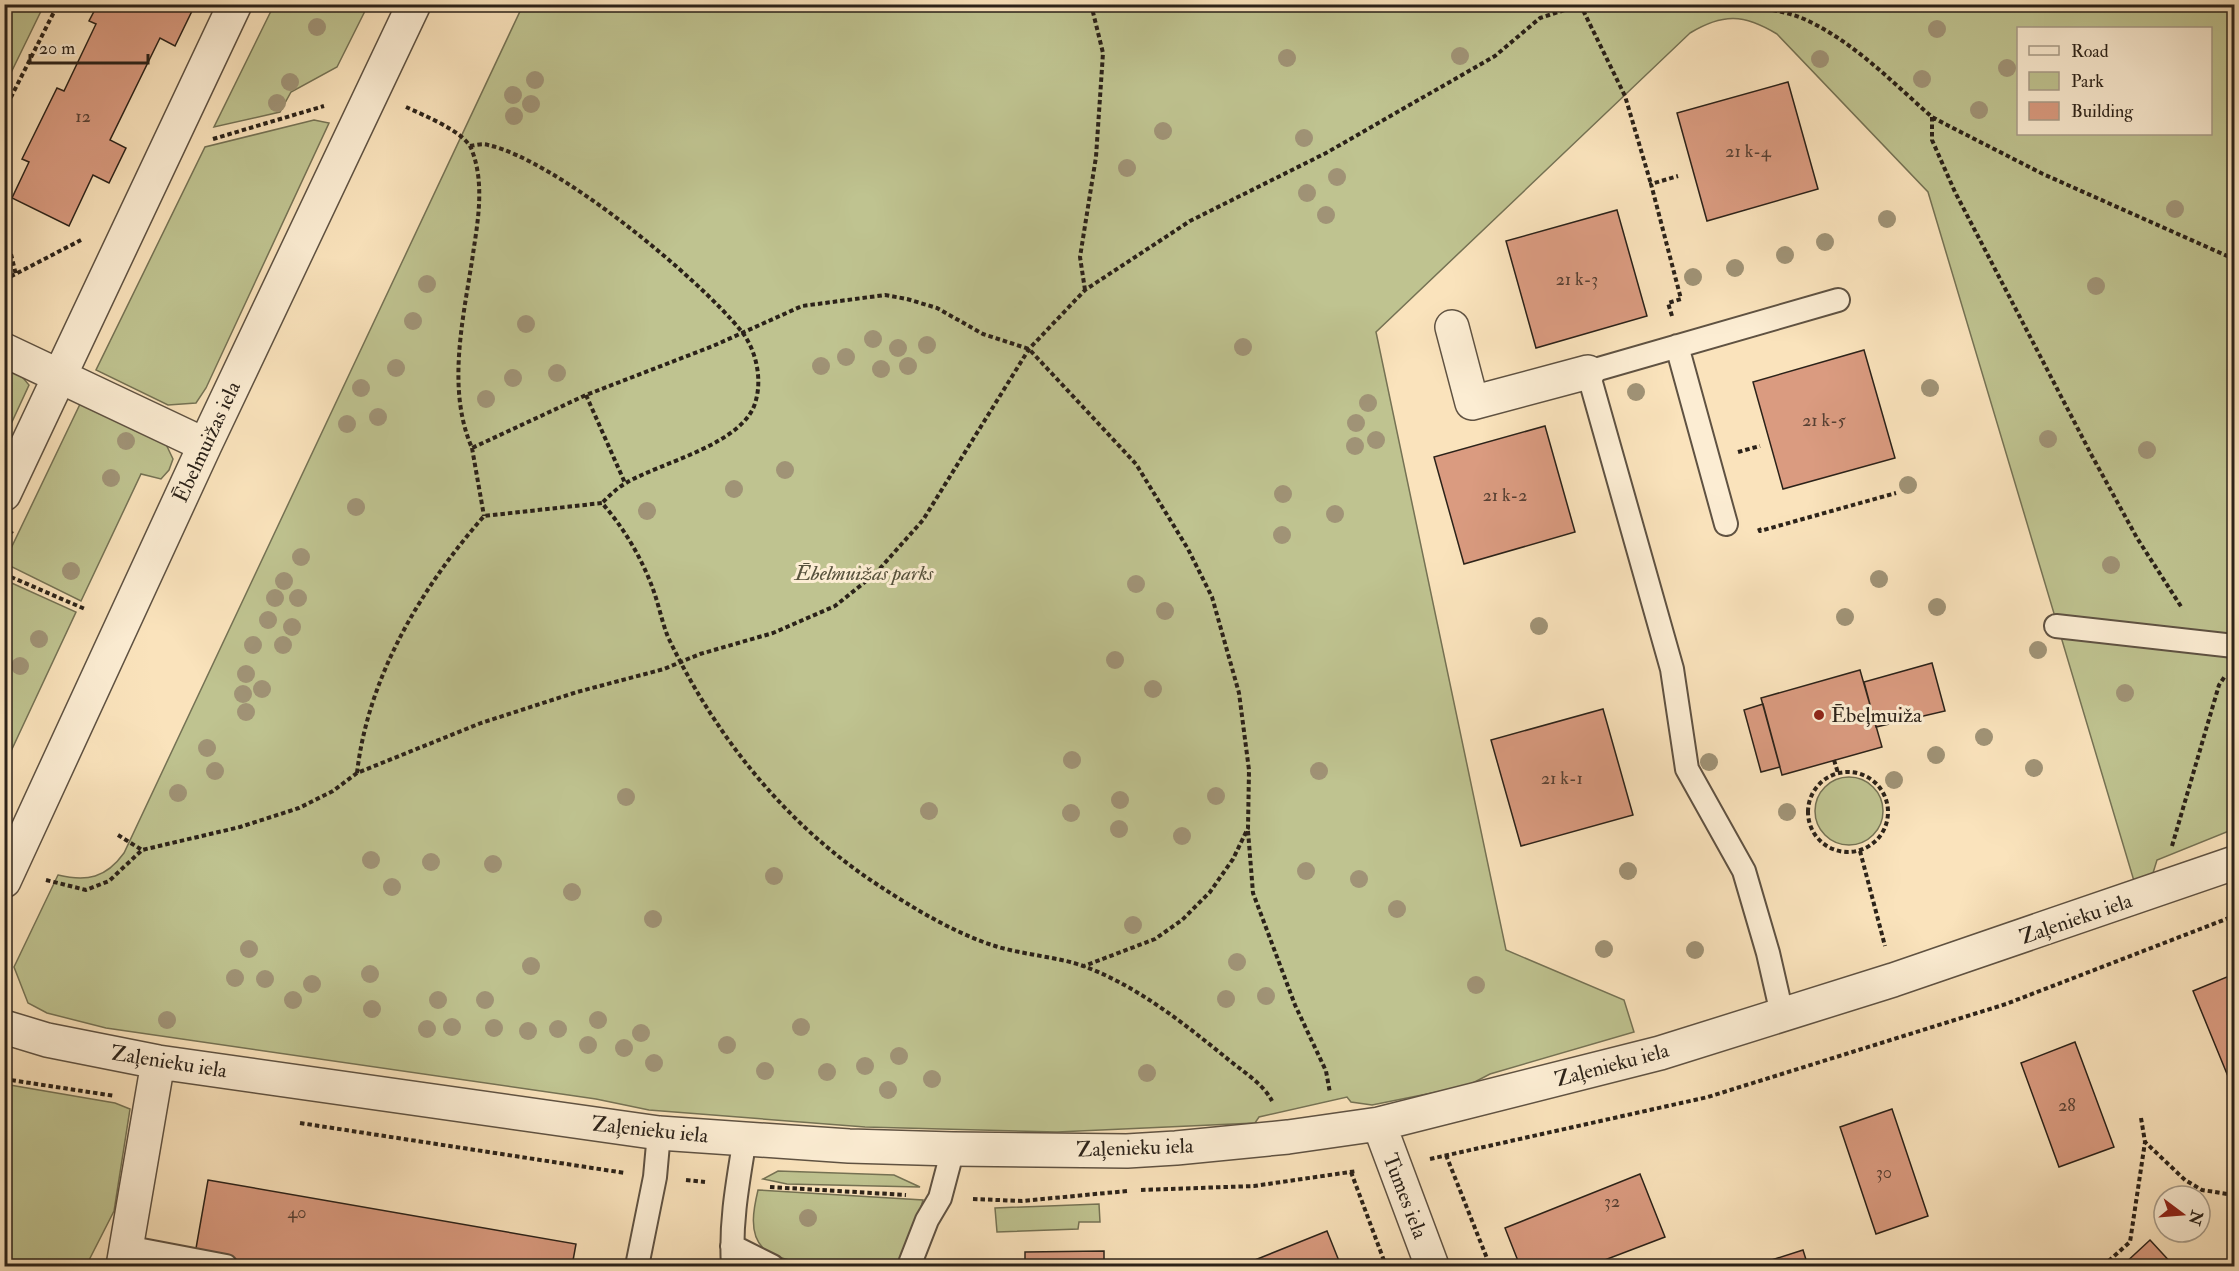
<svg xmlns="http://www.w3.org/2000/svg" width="2239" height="1271" font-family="'IM FELL Double Pica',serif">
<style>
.green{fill:#bfc390;stroke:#757254;stroke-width:1.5;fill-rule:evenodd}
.building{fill:#da9b80;stroke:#2b2219;stroke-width:1.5}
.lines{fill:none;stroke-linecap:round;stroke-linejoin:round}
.lane-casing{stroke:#5f5242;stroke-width:26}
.street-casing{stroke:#5f5242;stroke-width:36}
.path{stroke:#2b2219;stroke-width:4;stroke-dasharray:4.5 3;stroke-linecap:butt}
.lane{stroke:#fcedd3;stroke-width:22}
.street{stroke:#fcedd3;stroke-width:33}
.tree{fill:#a09376}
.poi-dot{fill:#8f2418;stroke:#fcedd3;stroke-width:2}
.labels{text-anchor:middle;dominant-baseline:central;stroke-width:6;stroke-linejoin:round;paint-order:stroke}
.number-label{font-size:18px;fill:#574033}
.street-label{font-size:21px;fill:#2b2219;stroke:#fcedd3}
.park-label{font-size:21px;font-style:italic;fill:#57523d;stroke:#fcedd3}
.poi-label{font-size:21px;fill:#2b2219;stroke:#fcedd3;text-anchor:start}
</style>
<rect width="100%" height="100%" fill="#fae3bc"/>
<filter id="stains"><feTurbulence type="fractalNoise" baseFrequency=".00333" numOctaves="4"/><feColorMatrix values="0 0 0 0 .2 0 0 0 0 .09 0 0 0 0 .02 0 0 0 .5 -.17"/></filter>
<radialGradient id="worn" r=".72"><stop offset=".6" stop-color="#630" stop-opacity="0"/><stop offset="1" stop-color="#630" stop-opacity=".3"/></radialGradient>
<path class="green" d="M5 4 44 5 5 85 4 5Z
M274 5H368L337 67 291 92 280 112 214 127Z
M523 5H2234V829L2157 860 2153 873 2134 881 1928 192 1777 34C1744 14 1723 13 1690 33L1376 332 1506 950 1624 1000 1634 1032 1490 1074 1467 1086 1372 1105 1351 1102 1347 1097 1259 1117 1255 1123 1057 1132 865 1127 649 1110 596 1099 106 1028 47 1013 28 1003 14 967 58 875C87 882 106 878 124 853ZM2018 28H2210V134H2018Z
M314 120 329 123 206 388 196 403 168 405 96 370 205 147Z
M5 367 19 373 29 385 5 437Z
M82 400 163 438 173 459 169 470 161 479 141 474 81 601 4 563Z
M5 580 76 612 5 764Z
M1815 811a34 34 0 1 1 68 0a34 34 0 1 1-68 0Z
M4 1084 115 1103 130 1109 114 1211 86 1266H5Z
M778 1171 894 1175 920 1187 787 1184 763 1179Z
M758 1190 923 1200 904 1266C866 1266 790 1271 763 1248 748 1233 754 1207 758 1190Z
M1099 1204 1100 1222H1079L1078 1229 997 1232 995 1208Z"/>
<path class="building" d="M98 4H179L192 11 175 46 160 38 110 140 126 148 109 183 93 175 69 226 12 198 29 162 22 159 57 88 64 91 96 24 89 21Z
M1788 82 1818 189 1707 221 1677 113Z
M1617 210 1647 316 1536 348 1506 241Z
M1864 350 1895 458 1783 489 1753 382Z
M1545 426 1575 532 1464 564 1434 457Z
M1932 663 1945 711 1876 727 1864 682Z
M1860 670 1882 747 1782 775 1761 698Z
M1763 704 1780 767 1761 772 1744 710Z
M1603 709 1633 815 1521 846 1491 740Z
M2234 974V1091L2193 991Z
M2075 1042 2114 1147 2059 1167 2021 1063Z
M1892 1109 1928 1216 1876 1234 1840 1127Z
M1640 1174 1665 1237 1589 1266H1520L1505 1228Z
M208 1180 576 1244 572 1266H268L195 1254Z
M1327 1231 1341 1266H1240Z
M2150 1240 2174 1266H2122Z
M1803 1250 1808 1266H1763L1762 1263Z
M1104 1251V1266H1025V1252Z"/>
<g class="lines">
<defs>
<path id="lane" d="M1677 346 1726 524
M2056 626 2234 646
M1782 1014 1768 953 1744 871 1687 769 1672 669 1588 372 1838 300
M732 1246 772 1266
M126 1247 226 1266
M637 1266 655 1177 659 1133
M733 1266C730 1223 738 1181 745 1138
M909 1266 927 1220 940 1198 953 1149"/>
<path id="street" d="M1452 327 1472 403 1588 372
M4 350 205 445
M4 494 235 4
M4 881 205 445 414 4
M4 1027 47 1040 158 1062 659 1133 849 1146 953 1149 1127 1151 1176 1148 1288 1137 1379 1124 1660 1053 1893 980 2234 863
M1379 1124 1432 1266
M123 1266 158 1062"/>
</defs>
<use href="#lane" class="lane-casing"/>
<use href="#street" class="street-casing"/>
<path class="path" d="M1580 4 1625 96 1651 184
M1713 4C1743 7 1776 7 1804 19 1853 41 1892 82 1932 117L1947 125 2043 174 2234 259
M406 107C423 115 463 131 471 148 484 179 479 215 474 247 465 312 445 386 472 448L586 395 713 346 802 306 885 295 907 299 937 308 983 334 1029 349 1136 464 1188 549 1212 597 1239 693 1249 770 1248 828 1233 859 1210 892 1182 920 1155 939 1084 966
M4 111 58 4
M1932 117V140L1955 192 2092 456 2137 538 2182 608
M213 139 324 106
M470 146C476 145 483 143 488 145 556 160 698 277 742 332 756 350 762 378 756 400 746 444 661 462 626 483 617 488 609 496 602 503
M4 225 16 275
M4 280 81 240
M1085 290 1080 257 1096 157 1103 53 1091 4
M1672 316 1668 303 1681 299 1651 184 1678 176
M586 395 625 483
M472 448 484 516
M1738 452 1760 446
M1759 528 1760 531 1896 493
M4 546 12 531
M4 574 85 609
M1834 760 1838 773
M1808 812a40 40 0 1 1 80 0a40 40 0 1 1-80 0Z
M357 773C368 677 421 588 484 516L602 503C624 528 643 560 654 592 659 606 662 622 668 637 715 736 786 825 878 885 913 908 954 933 995 946 1024 955 1060 957 1086 967 1138 987 1182 1022 1224 1056 1239 1069 1263 1083 1272 1101
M1248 831 1253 893 1295 1005 1326 1071 1330 1093
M118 835 142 850
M2172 846 2219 685 2225 676
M1860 851 1885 946
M46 880 86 890 109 881 142 850 240 827 299 808 333 791 357 773 481 723 577 692 664 669 700 654 773 633 835 606 875 574 923 520 1029 349 1085 290 1190 221 1326 153 1495 56 1540 18 1580 5
M4 1079 115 1096
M2141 1118 2145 1142 2185 1180 2202 1190 2234 1195
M300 1123 625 1173
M1446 1155 1490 1266
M1430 1159 1708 1097 2006 1004 2234 916
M1351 1172 1386 1266
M686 1180 705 1182
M770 1187 906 1195
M1141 1190 1254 1186 1357 1171
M973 1199 1022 1201 1127 1191
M2103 1266 2130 1242 2145 1142"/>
<use href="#lane" class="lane"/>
<use href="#street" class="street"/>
</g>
<g class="tree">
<circle cx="317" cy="27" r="9"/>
<circle cx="1937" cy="29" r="9"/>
<circle cx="1460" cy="56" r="9"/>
<circle cx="1287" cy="58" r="9"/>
<circle cx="1820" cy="59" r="9"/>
<circle cx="2007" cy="68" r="9"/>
<circle cx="1922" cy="79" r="9"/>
<circle cx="535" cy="80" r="9"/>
<circle cx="290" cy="82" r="9"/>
<circle cx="513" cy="95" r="9"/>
<circle cx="277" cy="103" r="9"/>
<circle cx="531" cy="104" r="9"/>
<circle cx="1979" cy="110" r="9"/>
<circle cx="514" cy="116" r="9"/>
<circle cx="1163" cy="131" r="9"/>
<circle cx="1304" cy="138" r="9"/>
<circle cx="1127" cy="168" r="9"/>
<circle cx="1337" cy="177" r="9"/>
<circle cx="1307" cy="193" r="9"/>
<circle cx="2175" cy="209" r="9"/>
<circle cx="1326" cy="215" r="9"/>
<circle cx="1887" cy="219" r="9"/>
<circle cx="1825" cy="242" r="9"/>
<circle cx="1785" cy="255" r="9"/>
<circle cx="1735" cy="268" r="9"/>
<circle cx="1693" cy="277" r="9"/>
<circle cx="427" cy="284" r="9"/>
<circle cx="2096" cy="286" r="9"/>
<circle cx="413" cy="321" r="9"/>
<circle cx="526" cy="324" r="9"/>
<circle cx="873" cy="339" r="9"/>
<circle cx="927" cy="345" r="9"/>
<circle cx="1243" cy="347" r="9"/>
<circle cx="898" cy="348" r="9"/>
<circle cx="846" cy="357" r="9"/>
<circle cx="821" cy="366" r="9"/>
<circle cx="908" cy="366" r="9"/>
<circle cx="396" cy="368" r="9"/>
<circle cx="881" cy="369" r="9"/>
<circle cx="557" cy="373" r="9"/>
<circle cx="513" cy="378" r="9"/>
<circle cx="361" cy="388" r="9"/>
<circle cx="1930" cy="388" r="9"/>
<circle cx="1636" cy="392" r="9"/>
<circle cx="486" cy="399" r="9"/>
<circle cx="1368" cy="403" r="9"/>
<circle cx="378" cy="417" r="9"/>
<circle cx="1356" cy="423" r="9"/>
<circle cx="347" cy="424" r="9"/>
<circle cx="2048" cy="439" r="9"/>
<circle cx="1376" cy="440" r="9"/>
<circle cx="126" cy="441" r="9"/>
<circle cx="1355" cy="446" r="9"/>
<circle cx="2147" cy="450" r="9"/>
<circle cx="785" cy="470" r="9"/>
<circle cx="111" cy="478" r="9"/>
<circle cx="1908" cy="485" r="9"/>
<circle cx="734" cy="489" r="9"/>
<circle cx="1283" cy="494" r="9"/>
<circle cx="356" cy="507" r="9"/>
<circle cx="647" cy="511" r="9"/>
<circle cx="1335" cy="514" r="9"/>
<circle cx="1282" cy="535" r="9"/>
<circle cx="301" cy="557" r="9"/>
<circle cx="2111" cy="565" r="9"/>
<circle cx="71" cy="571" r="9"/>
<circle cx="1879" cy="579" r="9"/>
<circle cx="284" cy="581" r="9"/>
<circle cx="1136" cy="584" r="9"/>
<circle cx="275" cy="598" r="9"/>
<circle cx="298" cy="598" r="9"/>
<circle cx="1937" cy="607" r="9"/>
<circle cx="1165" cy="611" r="9"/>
<circle cx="1845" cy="617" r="9"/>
<circle cx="268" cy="620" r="9"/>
<circle cx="1539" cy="626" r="9"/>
<circle cx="292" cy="627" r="9"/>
<circle cx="39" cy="639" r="9"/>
<circle cx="253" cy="645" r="9"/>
<circle cx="283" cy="645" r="9"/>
<circle cx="2038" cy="650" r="9"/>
<circle cx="1115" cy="660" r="9"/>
<circle cx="20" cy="666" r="9"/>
<circle cx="246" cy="674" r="9"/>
<circle cx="262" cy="689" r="9"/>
<circle cx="1153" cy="689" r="9"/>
<circle cx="2125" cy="693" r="9"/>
<circle cx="243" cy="694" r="9"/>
<circle cx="246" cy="712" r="9"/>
<circle cx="1984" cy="737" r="9"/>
<circle cx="207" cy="748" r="9"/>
<circle cx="1936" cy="755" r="9"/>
<circle cx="1072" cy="760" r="9"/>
<circle cx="1709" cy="762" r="9"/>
<circle cx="2034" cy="768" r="9"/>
<circle cx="215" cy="771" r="9"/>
<circle cx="1319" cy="771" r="9"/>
<circle cx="1894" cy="780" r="9"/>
<circle cx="178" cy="793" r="9"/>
<circle cx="1216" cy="796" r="9"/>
<circle cx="626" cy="797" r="9"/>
<circle cx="1120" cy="800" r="9"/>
<circle cx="929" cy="811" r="9"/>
<circle cx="1787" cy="812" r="9"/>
<circle cx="1071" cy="813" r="9"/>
<circle cx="1119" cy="829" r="9"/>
<circle cx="1182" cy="836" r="9"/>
<circle cx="371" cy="860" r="9"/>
<circle cx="431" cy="862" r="9"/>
<circle cx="493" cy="864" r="9"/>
<circle cx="1306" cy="871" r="9"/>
<circle cx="1628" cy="871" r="9"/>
<circle cx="774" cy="876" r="9"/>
<circle cx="1359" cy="879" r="9"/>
<circle cx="392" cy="887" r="9"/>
<circle cx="572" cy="892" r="9"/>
<circle cx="1397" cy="909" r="9"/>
<circle cx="653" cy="919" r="9"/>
<circle cx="1133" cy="925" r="9"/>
<circle cx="249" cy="949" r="9"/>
<circle cx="1604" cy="949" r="9"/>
<circle cx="1695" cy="950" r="9"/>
<circle cx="1237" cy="962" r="9"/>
<circle cx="531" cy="966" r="9"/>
<circle cx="370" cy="974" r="9"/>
<circle cx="235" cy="978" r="9"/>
<circle cx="265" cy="979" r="9"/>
<circle cx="312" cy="984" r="9"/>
<circle cx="1476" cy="985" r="9"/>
<circle cx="1266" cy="996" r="9"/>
<circle cx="1226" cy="999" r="9"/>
<circle cx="293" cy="1000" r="9"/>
<circle cx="438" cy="1000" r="9"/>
<circle cx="485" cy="1000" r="9"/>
<circle cx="372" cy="1009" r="9"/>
<circle cx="167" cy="1020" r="9"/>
<circle cx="598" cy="1020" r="9"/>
<circle cx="452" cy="1027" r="9"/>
<circle cx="801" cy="1027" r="9"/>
<circle cx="494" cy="1028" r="9"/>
<circle cx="427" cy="1029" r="9"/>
<circle cx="558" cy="1029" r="9"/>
<circle cx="528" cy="1031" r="9"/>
<circle cx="641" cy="1033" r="9"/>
<circle cx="588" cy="1045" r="9"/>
<circle cx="727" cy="1045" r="9"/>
<circle cx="624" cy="1048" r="9"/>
<circle cx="899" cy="1056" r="9"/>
<circle cx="654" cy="1063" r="9"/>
<circle cx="865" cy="1066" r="9"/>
<circle cx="765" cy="1071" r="9"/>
<circle cx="827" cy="1072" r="9"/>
<circle cx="1147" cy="1073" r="9"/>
<circle cx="932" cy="1079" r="9"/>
<circle cx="888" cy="1090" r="9"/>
<circle cx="808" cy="1218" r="9"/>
</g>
<circle class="poi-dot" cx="1819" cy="715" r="6"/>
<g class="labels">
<g class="number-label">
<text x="83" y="116">12</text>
<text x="1748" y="151">21 k-4</text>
<text x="1577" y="279">21 k-3</text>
<text x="1824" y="420">21 k-5</text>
<text x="1505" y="495">21 k-2</text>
<text x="1562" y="778">21 k-1</text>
<text x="2067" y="1105">28</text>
<text x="1884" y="1172">30</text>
<text x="1612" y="1201">32</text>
<text x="297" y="1212">40</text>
</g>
<g class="street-label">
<text transform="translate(207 442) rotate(-65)">Ēbelmuižas iela</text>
<text transform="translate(2076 919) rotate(-19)">Zaļenieku iela</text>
<text transform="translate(169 1062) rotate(9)">Zaļenieku iela</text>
<text transform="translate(1612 1065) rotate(-15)">Zaļenieku iela</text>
<text transform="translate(650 1130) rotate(6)">Zaļenieku iela</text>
<text transform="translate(1135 1148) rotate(-2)">Zaļenieku iela</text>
<text transform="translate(1405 1196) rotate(69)">Tumes iela</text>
</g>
<g class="park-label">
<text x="864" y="573">Ēbelmuižas parks</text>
</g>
<g class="poi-label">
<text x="1831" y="715">Ēbeļmuiža</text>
</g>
</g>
<rect width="2239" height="1271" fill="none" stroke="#fae3bc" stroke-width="24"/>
<rect x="6" y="6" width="2227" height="1259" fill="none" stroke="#2b2219" stroke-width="3"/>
<rect x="12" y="12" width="2215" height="1247" fill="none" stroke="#2b2219" stroke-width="1.5"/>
<rect x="2017" y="27" width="195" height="108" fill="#fcedd3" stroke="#a89c89" stroke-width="1.5"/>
<rect x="2029" y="46" width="30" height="9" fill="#fcedd3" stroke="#a89c89" stroke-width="1.5"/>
<text x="2071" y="57" font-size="18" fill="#2b2219">Road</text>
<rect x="2029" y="72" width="30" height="18" fill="#bfc390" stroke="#a89c89" stroke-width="1.5"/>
<text x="2071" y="87" font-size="18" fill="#2b2219">Park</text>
<rect x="2029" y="102" width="30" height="18" fill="#da9b80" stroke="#a89c89" stroke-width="1.5"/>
<text x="2071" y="117" font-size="18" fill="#2b2219">Building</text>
<g transform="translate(2182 1214) rotate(106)"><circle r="28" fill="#fcedd3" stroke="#a89c89" stroke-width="1.5"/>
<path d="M0-4.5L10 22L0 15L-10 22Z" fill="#8f2418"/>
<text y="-9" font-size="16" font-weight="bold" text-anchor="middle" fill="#2b2219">N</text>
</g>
<path d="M30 54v9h118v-9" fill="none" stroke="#2b2219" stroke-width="3"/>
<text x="39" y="54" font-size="18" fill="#2b2219" stroke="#fcedd3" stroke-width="4.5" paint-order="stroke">20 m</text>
<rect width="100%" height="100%" filter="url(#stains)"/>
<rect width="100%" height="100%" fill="url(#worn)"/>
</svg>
